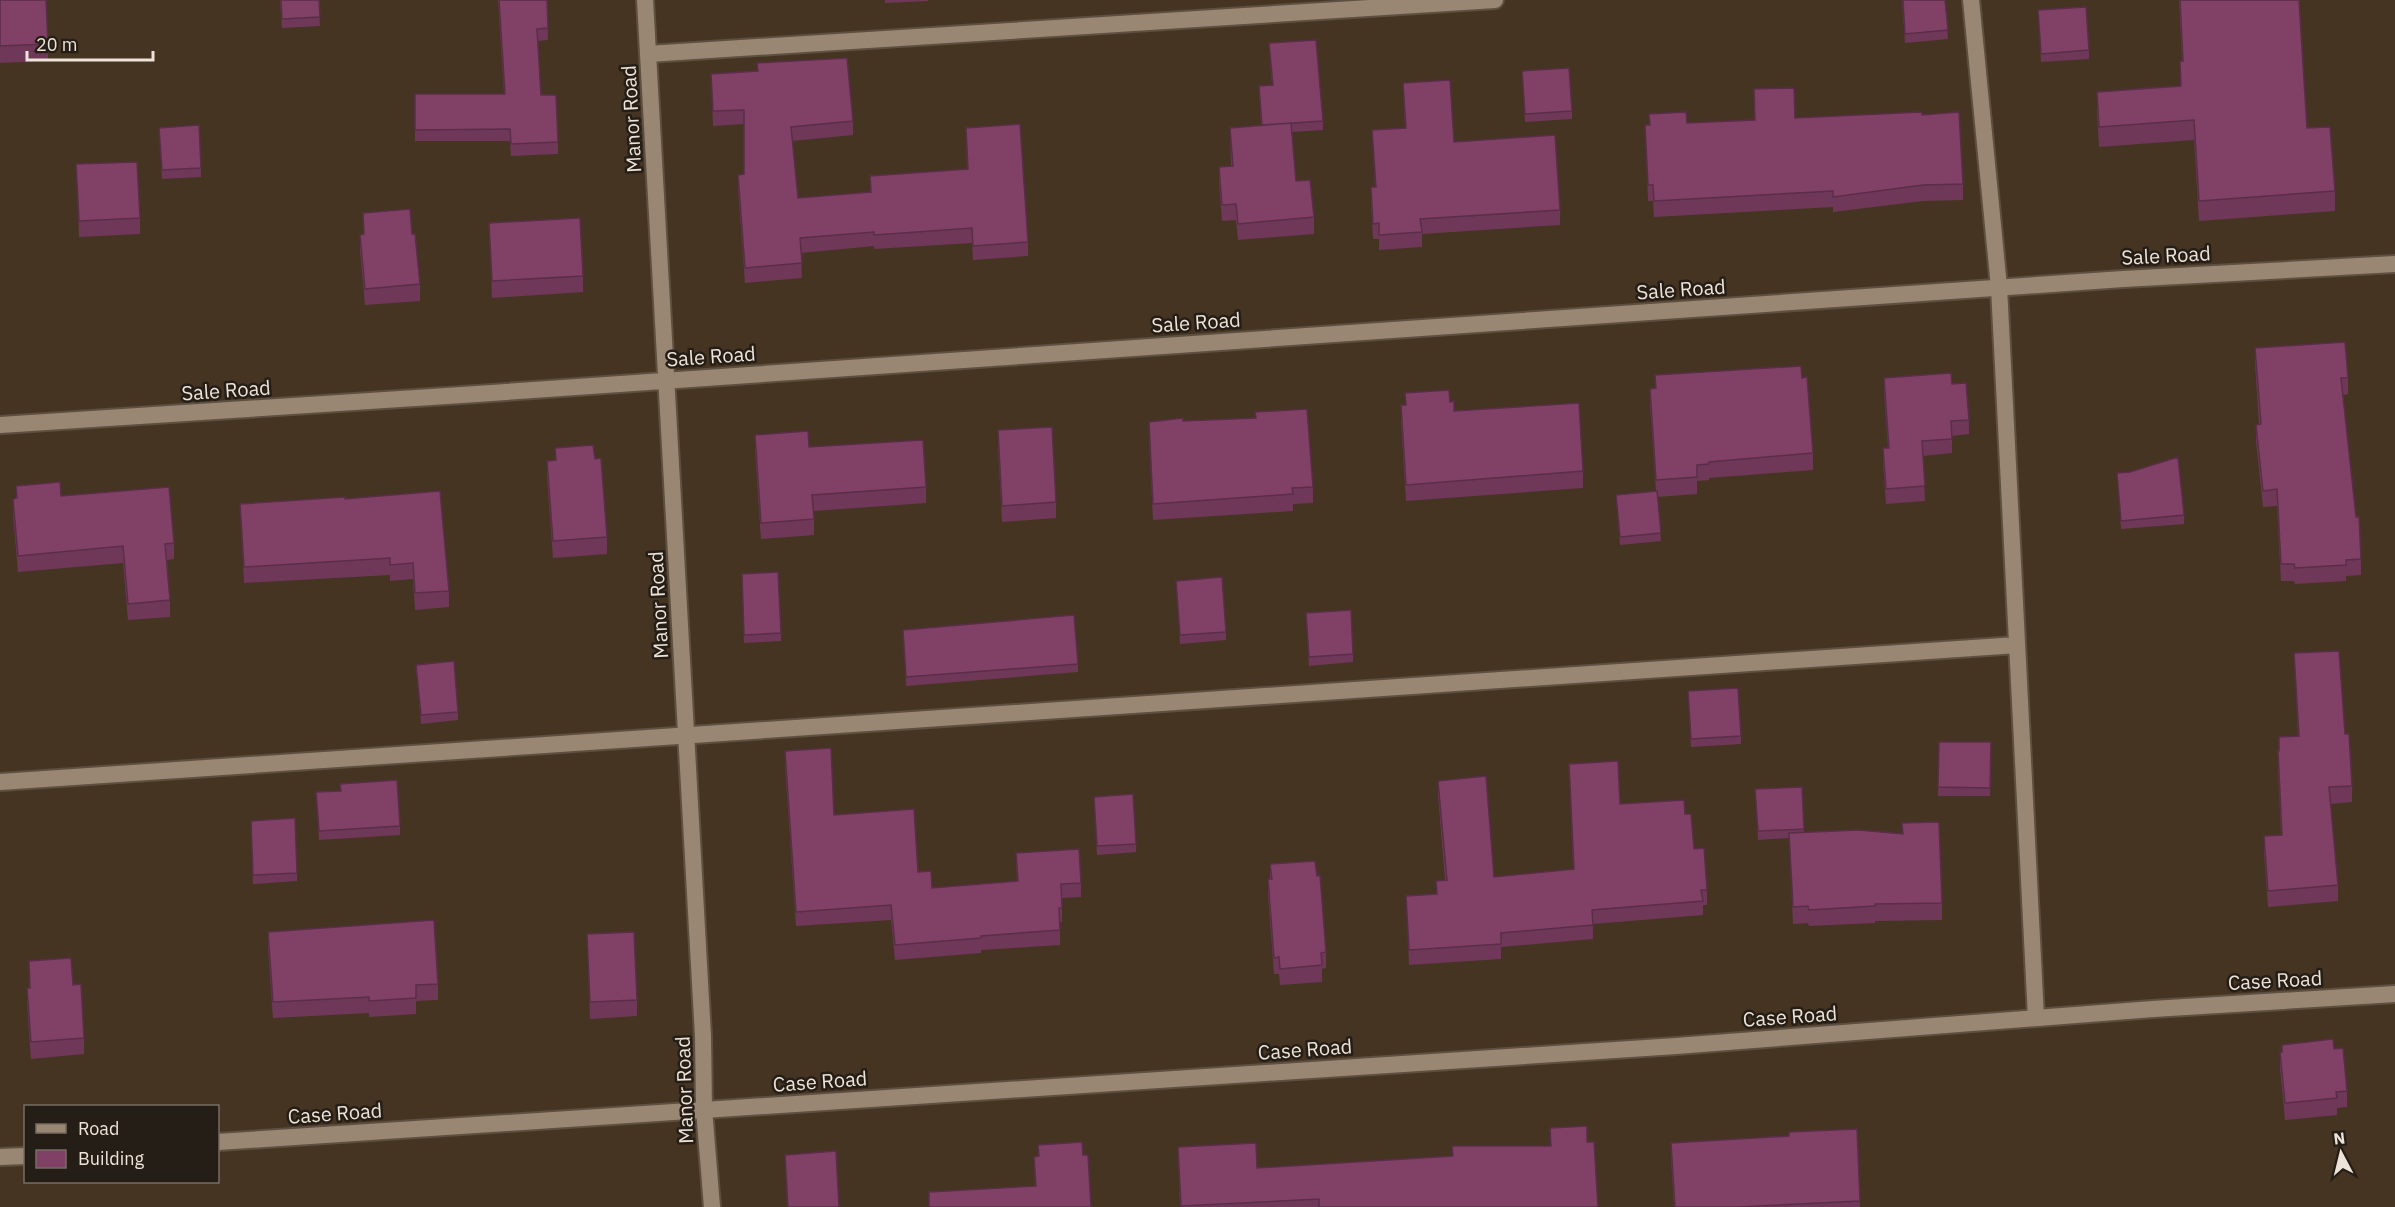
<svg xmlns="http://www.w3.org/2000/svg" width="2395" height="1207" font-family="'IBM Plex Sans',sans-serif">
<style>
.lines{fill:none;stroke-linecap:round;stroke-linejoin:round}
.service-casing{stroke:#5d5040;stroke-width:20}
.minor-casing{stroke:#5d5040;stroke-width:20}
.service{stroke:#9a8773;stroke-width:16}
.minor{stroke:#9a8773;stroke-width:16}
.wall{fill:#6f3859}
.building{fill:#814167;stroke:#5a2e48;stroke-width:1.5}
.labels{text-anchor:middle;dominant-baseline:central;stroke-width:5;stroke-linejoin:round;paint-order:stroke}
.street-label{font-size:20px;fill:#ede3d8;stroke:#251e16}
</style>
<rect width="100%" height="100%" fill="#453422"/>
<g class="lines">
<defs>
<path id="service" d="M1971 0 1999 287 2036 1018
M648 54 1495 0
M0 782 2017 645"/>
<path id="minor" d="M645 0 703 1036 704 1109 712 1207
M0 425 477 394 2123 279 2395 264
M218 1142 1676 1046 2153 1009 2395 994
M0 1157 26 1156"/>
</defs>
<use href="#service" class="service-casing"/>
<use href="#minor" class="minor-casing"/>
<use href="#service" class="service"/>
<use href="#minor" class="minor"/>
</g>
<path class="wall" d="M0 0 48 44V61L0 63Z
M280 0H319L320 26 282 28Z
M498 0H547L548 40 538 41 541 95 558 142V154L511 156 510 141H415V94H504Z
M885 0H928V1L885 3Z
M1902 0H1945L1948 39 1905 43Z
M2179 0H2299L2307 128 2335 191V211L2199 221 2194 140 2099 147 2097 112V92L2180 86V61H2182Z
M2038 10 2089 50V59L2041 62Z
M1269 43 1323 121V130L1292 132 1296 181 1314 217V234L1238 240 1236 220 1222 221 1219 183V167L1231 166 1230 128 1261 125 1259 86 1272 85Z
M757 63 853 121V135L792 141 798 198 870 192V176L967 169 966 128 1028 242V256L973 260 972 243 874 249V246L801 253 802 278 745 283 738 189V175L744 174V124L713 126 711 74 757 71Z
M1522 71 1572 111V119L1525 122Z
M1403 83 1454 142 1560 210V225L1422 234V247L1379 250V239H1373L1371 202V187H1375L1372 130 1405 128Z
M1754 89 1795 118 1922 115 1963 184V200L1923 201 1833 212V207L1654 217 1653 201H1648L1645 125H1649V114L1687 123 1754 120Z
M159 128 201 168V177L162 179Z
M76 164 140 218V234L79 237Z
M363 213 412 234 420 284V301L365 305 360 251V235L363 234Z
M489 223 583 276V292L492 298Z
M2255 348 2348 378V394L2343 395 2361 559V575L2346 576V581L2295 584 2294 581H2281L2277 506 2263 507 2256 441V425L2259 424 2255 365Z
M1655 375 1802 378 1813 453V470L1709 478V480L1697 481V494L1657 497 1661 541 1620 545 1616 495 1656 491 1650 405V389L1655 388Z
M1884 378 1952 384 1969 420V434L1952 436V453L1923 456 1925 501 1886 504 1883 463V448H1888L1884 392Z
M1405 393 1450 402 1454 411 1583 471V488L1406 501 1401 421V405H1405Z
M1183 421 1313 487V503L1293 504V511L1153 520 1149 438V422Z
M998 430 1056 502V518L1002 522 998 447Z
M755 435 809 447 926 487V503L814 511V535L761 539 755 451Z
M555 448 595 459 607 537V554L553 558 547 477V461L555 460Z
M2117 473 2184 515V524L2121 529Z
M16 486 61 496 174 543V559L167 560 170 600V617L128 620 123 563 18 572 13 515V499L16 498Z
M345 499 449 591V607L415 610 413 579 390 581V575L244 583 240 504Z
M1176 581 1226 632V640L1180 644Z
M742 582 781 633V641L744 643Z
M1306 613 1353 654V662L1309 666Z
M903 630 1078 664V672L906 686Z
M2294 653 2345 734 2352 786V802L2330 804 2338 885V901L2268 907 2264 853V836L2281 835 2278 768V751H2279V737L2298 736Z
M416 665 458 712V720L421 724Z
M1688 691 1741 736V744L1691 747Z
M1939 742H1991L1990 796H1938Z
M785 751 834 815 918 872 932 888 1017 881 1016 853 1081 883V897L1062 898V922H1060V945L981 950V953L895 960 891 920 796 926 785 766Z
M1569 764 1620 804 1685 814 1694 849 1707 890V905H1703V915L1593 924V939L1501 947V959L1409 965 1406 896 1436 894V881L1445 880 1438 795V781L1494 877 1573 869Z
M1802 787 1804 832 1942 903V920L1875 921V923L1809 926 1808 923 1793 924 1789 838 1758 840 1755 789Z
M340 791 400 826V835L319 840 316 792Z
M1094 797 1136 844V852L1097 855Z
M251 829 297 873V881L253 884Z
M1270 864 1326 952V968L1322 969V982L1280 985 1279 974H1274L1268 895V879H1270Z
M268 932 438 984V1000L416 1001V1014L369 1017V1013L273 1018 268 949Z
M587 934 637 1000V1016L590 1019Z
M29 961 73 985 84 1038V1054L31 1059 27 1004V988H29Z
M2334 1049 2347 1091V1107L2337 1108V1115L2285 1120 2280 1068V1052Z
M1550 1128 1587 1142 1598 1207H1180L1178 1147 1257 1168 1452 1156V1146H1550Z
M1857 1129 1860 1207H1674L1671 1159V1143L1789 1136Z
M1038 1145 1083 1155 1091 1207H929V1192L1035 1186 1034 1157H1038Z
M785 1155 839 1207H787Z"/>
<path class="building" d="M0 0H46L48 44 0 46Z
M281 0H319L320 17 282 19Z
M499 0H547L548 28 537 29 541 95H556L558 142 511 144 510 129 415 130V94H505Z
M1903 0H1945L1948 30 1905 34Z
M2180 0H2299L2307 128 2330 127 2335 191 2199 201 2194 120 2099 127 2097 92 2181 86 2180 61H2183Z
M2086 7 2089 50 2041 54 2038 10Z
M1316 40 1323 121 1262 125 1259 86 1273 85 1269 43Z
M847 58 853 121 791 127 798 198 871 192 870 176 968 169 966 128 1020 124 1028 242 973 246 972 228 874 235V232L800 238 802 263 745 268 738 175 744 174V110L713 111 711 74 758 71 757 63Z
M1569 68 1572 111 1525 114 1522 71Z
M1450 80 1454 142 1555 135 1560 210 1420 219 1422 232 1379 235V223L1373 224 1371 187H1376L1372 130 1406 128 1403 83Z
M1794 88 1795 118 1922 112V115L1959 112 1963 184 1923 185 1833 197V191L1654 201 1653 185H1648L1645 125H1650L1649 114 1686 112 1687 123 1755 120 1754 89Z
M1291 123 1296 181 1310 180 1314 217 1238 224 1236 204 1222 205 1219 167 1233 166 1230 128Z
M199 125 201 168 162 170 159 128Z
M137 162 140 218 79 221 76 164Z
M410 209 412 234H415L420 284 365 289 360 235 364 234 363 213Z
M580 218 583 276 492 281 489 223Z
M2345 342 2348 378H2341L2356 517H2359L2361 559 2346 560V565L2295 568 2294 564H2281L2277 489 2263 491 2256 425 2261 424 2255 348Z
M1801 366 1802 378 1807 377 1813 453 1709 462V464L1697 465V477L1656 480 1650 389 1656 388 1655 375Z
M1951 373 1952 384 1966 383 1969 420 1951 421 1952 439 1922 441 1925 486 1886 489 1883 448H1889L1884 378Z
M1449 390 1450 402 1454 401V411L1579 403 1583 471 1406 485 1401 405H1406L1405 393Z
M1307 409 1313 487 1292 488 1293 494 1153 504 1149 422 1183 418V421L1256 418 1255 412Z
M1052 427 1056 502 1002 506 998 430Z
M808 431 809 447 923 440 926 487 812 495 814 519 761 523 755 435Z
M593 445 595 459 601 458 607 537 553 541 547 461 556 460 555 448Z
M2178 457 2184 515 2121 521 2117 473 2130 472Z
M60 482 61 496 169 487 174 543 165 544 170 600 128 604 123 546 18 556 13 499 17 498 16 486Z
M440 491 449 591 415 593 413 563 390 565V558L244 567 240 504 345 497V499Z
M1657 491 1661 533 1620 537 1616 495Z
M778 572 781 633 744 635 742 574Z
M1222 577 1226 632 1180 635 1176 581Z
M1351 610 1353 654 1309 657 1306 613Z
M1074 615 1078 664 906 677 903 630Z
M2339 651 2345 734H2349L2352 786 2329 787 2338 885 2268 891 2264 836 2282 835 2278 751H2279V737L2299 736 2294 653Z
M454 661 458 712 421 715 416 665Z
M1738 688 1741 736 1691 739 1688 691Z
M1939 742H1991L1990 788 1938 787Z
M831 748 834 815 914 809 918 872 931 871 932 888 1018 881 1016 853 1079 849 1081 883 1061 884 1062 908H1059L1060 930 981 936V938L895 945 891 905 796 912 785 751Z
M1618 761 1620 804 1684 800 1685 814H1691L1694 849 1704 848 1707 890H1701L1703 901 1592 910 1593 925 1501 933V944L1409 950 1406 896 1437 894 1436 881 1447 880 1438 781 1486 776 1494 877 1574 869 1569 764Z
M397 780 400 826 319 831 316 792 341 791 340 784Z
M1802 787 1804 829 1758 831 1755 789Z
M1133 794 1136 844 1097 846 1094 797Z
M295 818 297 873 253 875 251 821Z
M1939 822 1942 903 1875 904V906L1809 910 1808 906 1793 907 1789 833 1858 830 1903 834 1902 823Z
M1315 861 1317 876 1320 875 1326 952 1321 953 1322 965 1280 969 1279 957 1274 958 1268 879H1272L1270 864Z
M434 920 438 984 416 985V998L369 1001V997L273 1002 268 932Z
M634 932 637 1000 590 1002 587 934Z
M71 958 73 985 81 984 84 1038 31 1042 27 988H30L29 961Z
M2333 1039 2334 1049 2343 1048 2347 1091 2336 1092 2337 1098 2285 1103 2280 1052H2282V1045Z
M1587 1126V1142H1594L1598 1207H1319V1199L1181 1206 1178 1147 1256 1143 1257 1168 1453 1156 1452 1146H1551L1550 1128Z
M1857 1129 1860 1201 1737 1207H1675L1671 1143 1789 1136V1132Z
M1082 1142 1083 1155H1088L1091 1207H929V1192L1036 1186 1034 1157 1039 1156 1038 1145Z
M836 1151 839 1207H788L785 1155Z"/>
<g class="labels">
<g class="street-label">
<text transform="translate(631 119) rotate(-93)">Manor Road</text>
<text transform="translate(2166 255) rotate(-3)">Sale Road</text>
<text transform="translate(1681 289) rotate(-4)">Sale Road</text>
<text transform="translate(1196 322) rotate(-4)">Sale Road</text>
<text transform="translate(711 356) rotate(-4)">Sale Road</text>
<text transform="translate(226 390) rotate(-4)">Sale Road</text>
<text transform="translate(658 605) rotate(-93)">Manor Road</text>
<text transform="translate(2275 980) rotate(-3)">Case Road</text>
<text transform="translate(1790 1016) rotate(-4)">Case Road</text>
<text transform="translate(1305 1049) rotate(-4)">Case Road</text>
<text transform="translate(820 1081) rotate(-4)">Case Road</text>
<text transform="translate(684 1090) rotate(-92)">Manor Road</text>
<text transform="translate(335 1113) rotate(-4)">Case Road</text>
</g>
</g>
<rect x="24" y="1105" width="195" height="78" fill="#251e16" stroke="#756d64" stroke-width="1.5"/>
<rect x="36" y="1124" width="30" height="9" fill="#9a8773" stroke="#756d64" stroke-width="1.5"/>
<text x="78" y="1135" font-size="18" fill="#ede3d8">Road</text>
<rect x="36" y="1150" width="30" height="18" fill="#814167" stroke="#756d64" stroke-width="1.5"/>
<text x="78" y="1165" font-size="18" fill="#ede3d8">Building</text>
<g transform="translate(2341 1153) rotate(353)" stroke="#251e16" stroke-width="4.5" paint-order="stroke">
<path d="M0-4.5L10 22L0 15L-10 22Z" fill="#ede3d8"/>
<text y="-9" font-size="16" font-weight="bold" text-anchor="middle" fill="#ede3d8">N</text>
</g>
<path d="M27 51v9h126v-9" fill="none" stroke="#ede3d8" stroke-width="3"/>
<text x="36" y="51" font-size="18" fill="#ede3d8" stroke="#251e16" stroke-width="4.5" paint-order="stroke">20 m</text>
</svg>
